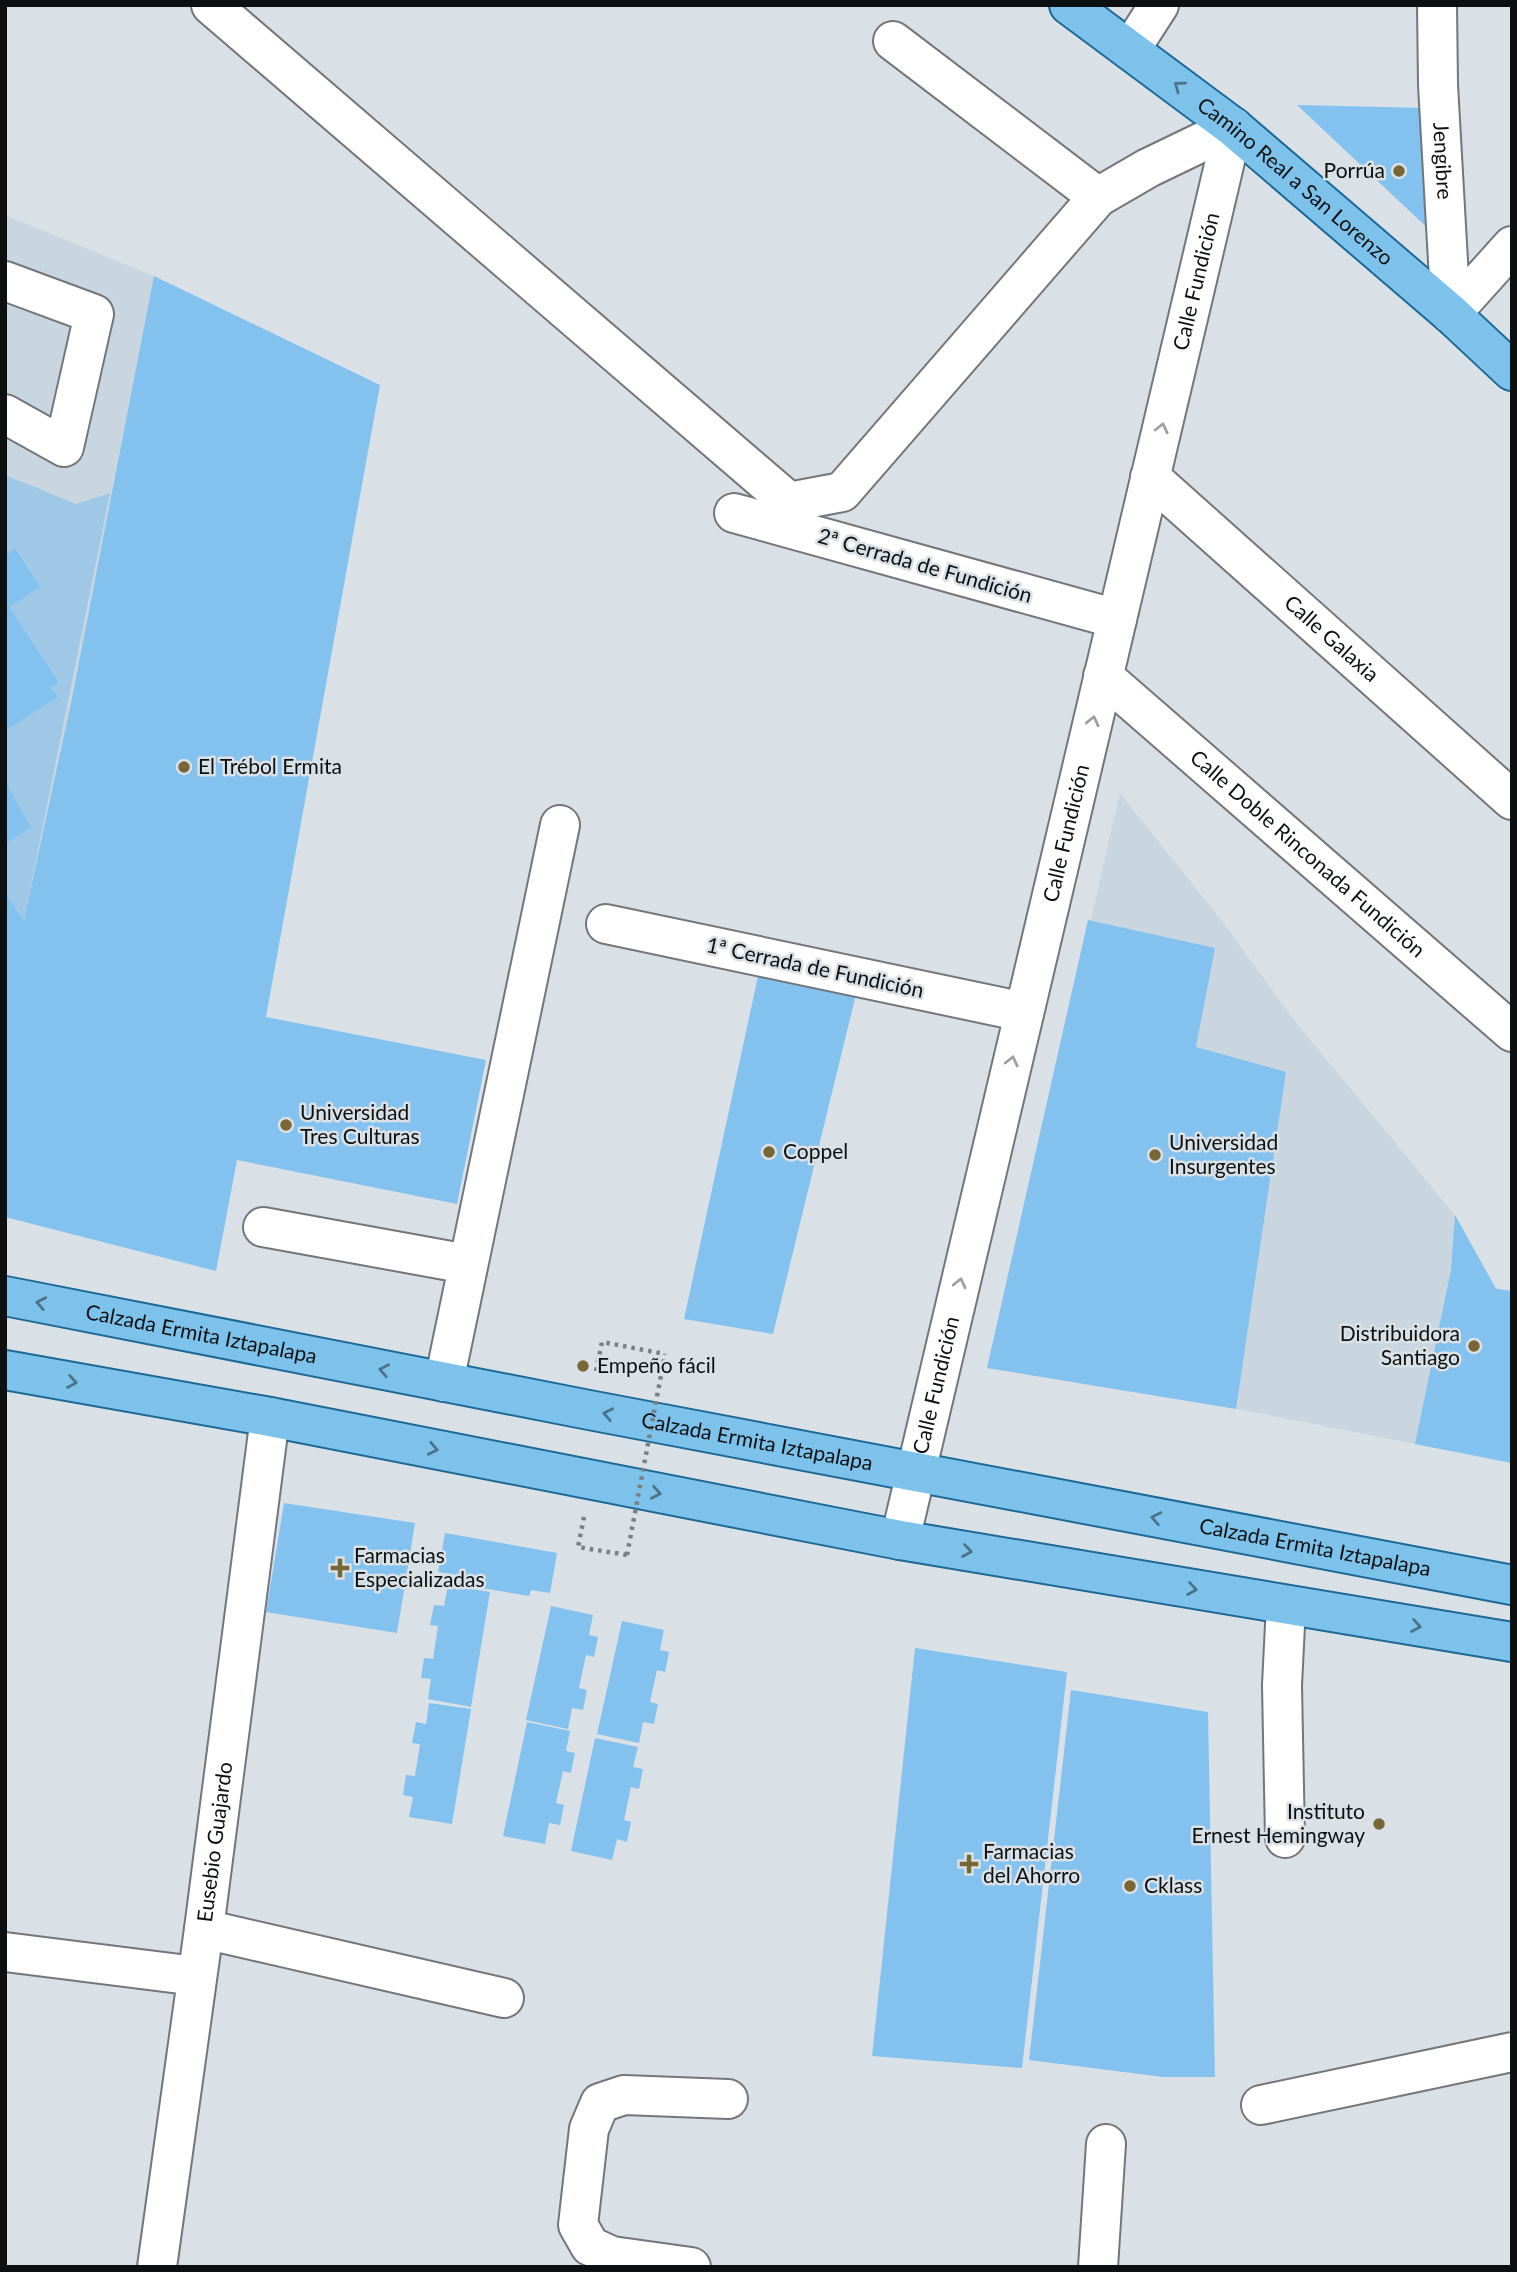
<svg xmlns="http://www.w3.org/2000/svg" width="1517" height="2272" viewBox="0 0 1517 2272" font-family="Lato,sans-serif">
<rect width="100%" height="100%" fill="#dae1e6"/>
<g fill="#c9d6e0">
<path d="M5,215L154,276L72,698L5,1009Z"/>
<path d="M1120,793L1222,921L1294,1020L1455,1215L1496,1288L1512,1291V1463L1237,1409L987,1368Z"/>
</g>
<path fill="#9fc8e7" d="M5,475L76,504L110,493L24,920L5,892V845L31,827L5,781V731L57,697L51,688L59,681L10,607L40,587L17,548L5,555Z"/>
<g fill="#83c1ef">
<path d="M1297,105L1428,108L1434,234Z"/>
<path d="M154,276L380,385L266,1017L486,1060L457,1204L237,1160L216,1271L5,1217V892L24,920L72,698Z"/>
<path d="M16,548L40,587L10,607L59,682L51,688L58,697L5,731V555Z"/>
<path d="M5,781L31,827L5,845Z"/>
<path d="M1088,920L1215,948L1196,1047L1286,1072L1236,1409L987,1368Z"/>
<path d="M760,967L858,986L773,1334L684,1319Z"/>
<path d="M1455,1215L1496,1289L1512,1291V1463L1415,1444L1451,1270Z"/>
<path d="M284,1503L415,1523L397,1633L266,1612Z"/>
<path d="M445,1533L557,1553L550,1593L531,1590L529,1596L482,1588L483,1579L438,1572Z"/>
<path d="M448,1585L490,1592L471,1707L428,1699L431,1679L421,1678L424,1658L433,1659L438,1626L430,1625L434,1605L444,1606Z"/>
<path d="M551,1606L593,1615L589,1635L598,1637L594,1657L586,1655L579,1688L587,1690L583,1710L572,1708L568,1729L526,1720Z"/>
<path d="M622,1621L664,1630L660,1650L669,1652L665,1672L657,1670L650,1702L658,1704L654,1724L643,1722L639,1743L597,1734Z"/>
<path d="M915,1648L1067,1672L1022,2068L872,2056Z"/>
<path d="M1071,1690L1208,1712L1215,2077H1163L1029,2060Z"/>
<path d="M429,1703L471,1709L452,1824L409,1817L413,1797L403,1795L406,1775L415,1776L420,1744L412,1743L416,1722L426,1724Z"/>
<path d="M527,1722L570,1731L566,1751L575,1753L571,1773L563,1771L556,1803L564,1805L560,1825L549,1823L545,1844L503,1836Z"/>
<path d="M595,1738L638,1747L633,1767L643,1769L639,1789L631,1787L624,1820L631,1822L627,1842L617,1839L612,1860L571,1851Z"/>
</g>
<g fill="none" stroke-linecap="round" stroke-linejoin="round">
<defs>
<g id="minor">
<path d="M211,5L789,502L842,492L1098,197L1148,168L1233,127"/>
<path id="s1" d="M1437,5L1438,85L1451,314"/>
<path d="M893,41L1098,197"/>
<path d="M1130,50L1159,5"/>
<path d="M5,281L94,314L64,447L5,414"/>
<path d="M1451,314L1512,246"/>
<path id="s2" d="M1150,477L1512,800"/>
<path d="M734,513L1117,619"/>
<path id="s3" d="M1103,676L1512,1032"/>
<path d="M606,924L1024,1012"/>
<path d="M263,1227L467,1264"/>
<path d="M444,1382L560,825"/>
<path id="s4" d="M900,1540L1233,127"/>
<path d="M1285,1838L1282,1685L1286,1605"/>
<path d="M204,1929L504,1998"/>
<path d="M5,1952L196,1976"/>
<path d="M1261,2105L1512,2052"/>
<path id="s5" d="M157,2267L204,1929L270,1417"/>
<path d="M691,2267L612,2256L590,2246L578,2225L589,2129L600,2103L624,2095L728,2099"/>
<path d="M1098,2267L1106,2144"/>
</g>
<g id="major">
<path id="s6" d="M1069,5L1233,127L1451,314L1512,371"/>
<path id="s7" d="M5,1296L589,1410L1512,1585"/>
<path d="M5,1370L270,1417L900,1540L1512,1642"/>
</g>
</defs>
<use href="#minor" stroke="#71777c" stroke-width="42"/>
<use href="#major" stroke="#1d6996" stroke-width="42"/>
<g stroke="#7a7f82" stroke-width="4.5" stroke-dasharray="3.5 5" stroke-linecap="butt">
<path d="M596,1371L602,1342L665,1354"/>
<path d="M584,1517L578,1547L627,1555"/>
</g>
<use href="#minor" stroke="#fff" stroke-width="38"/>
<use href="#major" stroke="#7dc2eb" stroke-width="38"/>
<path stroke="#7a7f82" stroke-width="4.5" stroke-dasharray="3.5 5" stroke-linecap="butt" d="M627,1555L665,1354"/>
</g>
<defs><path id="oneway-chevron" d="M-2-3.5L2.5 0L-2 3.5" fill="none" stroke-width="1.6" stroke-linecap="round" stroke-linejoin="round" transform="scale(1.75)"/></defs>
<g stroke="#4b7289">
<use href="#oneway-chevron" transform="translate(1179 86) rotate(-143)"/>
<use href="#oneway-chevron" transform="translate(41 1303) rotate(-169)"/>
<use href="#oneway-chevron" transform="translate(384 1370) rotate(-169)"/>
<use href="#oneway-chevron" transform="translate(72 1382) rotate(10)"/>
<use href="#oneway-chevron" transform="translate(608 1414) rotate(-169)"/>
<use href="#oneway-chevron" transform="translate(433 1449) rotate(11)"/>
<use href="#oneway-chevron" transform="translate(656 1493) rotate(11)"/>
<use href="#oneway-chevron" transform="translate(1156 1518) rotate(-169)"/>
<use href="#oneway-chevron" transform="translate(967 1551) rotate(9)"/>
<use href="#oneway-chevron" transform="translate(1192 1589) rotate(9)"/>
<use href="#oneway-chevron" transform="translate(1416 1626) rotate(9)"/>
</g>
<g stroke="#9e9fa0">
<use href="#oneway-chevron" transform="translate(1162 428) rotate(-77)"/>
<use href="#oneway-chevron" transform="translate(1093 721) rotate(-77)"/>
<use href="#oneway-chevron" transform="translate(1012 1061) rotate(-77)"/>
<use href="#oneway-chevron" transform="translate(960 1283) rotate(-77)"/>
</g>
<g fill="#786735" stroke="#dae1e6" stroke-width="2.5">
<circle cx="1399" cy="171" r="7"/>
<circle cx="184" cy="767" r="7"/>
<circle cx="286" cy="1125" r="7"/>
<circle cx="769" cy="1152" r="7"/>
<circle cx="1155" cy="1155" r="7"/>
<circle cx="1474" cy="1346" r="7"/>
<circle cx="583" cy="1366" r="7"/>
<path d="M336.5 1557.5h7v7h7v7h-7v7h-7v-7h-7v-7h7z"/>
<circle cx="1379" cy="1824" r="7"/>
<path d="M965.5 1853.5h7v7h7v7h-7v7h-7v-7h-7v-7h7z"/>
<circle cx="1130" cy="1886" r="7"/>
</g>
<g text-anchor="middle" stroke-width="5" stroke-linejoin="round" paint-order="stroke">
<g font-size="21" fill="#0d1011" stroke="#dae1e6">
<text dy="7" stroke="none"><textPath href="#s1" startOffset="156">Jengibre</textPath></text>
<text dy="7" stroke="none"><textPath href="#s6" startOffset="287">Camino Real a San Lorenzo</textPath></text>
<text dy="7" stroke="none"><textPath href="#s4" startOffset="1293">Calle Fundición</textPath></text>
<text transform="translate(925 566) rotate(16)" y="7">2ª Cerrada de Fundición</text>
<text dy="7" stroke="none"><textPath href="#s2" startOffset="243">Calle Galaxia</textPath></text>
<text dy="7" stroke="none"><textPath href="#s4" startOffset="726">Calle Fundición</textPath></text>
<text dy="7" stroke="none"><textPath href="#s3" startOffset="271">Calle Doble Rinconada Fundición</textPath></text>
<text transform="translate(815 968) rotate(12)" y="7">1ª Cerrada de Fundición</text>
<text dy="7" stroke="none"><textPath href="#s7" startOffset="200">Calzada Ermita Iztapalapa</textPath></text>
<text dy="7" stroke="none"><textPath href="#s4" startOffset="159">Calle Fundición</textPath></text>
<text dy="7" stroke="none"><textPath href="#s7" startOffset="766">Calzada Ermita Iztapalapa</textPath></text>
<text dy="7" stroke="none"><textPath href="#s7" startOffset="1334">Calzada Ermita Iztapalapa</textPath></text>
<text dy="7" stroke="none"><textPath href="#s5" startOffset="429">Eusebio Guajardo</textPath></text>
</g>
<g font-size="21" fill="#0d1011" stroke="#dae1e6" text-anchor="start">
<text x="1385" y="178" text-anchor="end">Porrúa</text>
<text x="198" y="774">El Trébol Ermita</text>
<text x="300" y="1120">Universidad<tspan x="300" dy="24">Tres Culturas</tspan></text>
<text x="1169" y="1150">Universidad<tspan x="1169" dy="24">Insurgentes</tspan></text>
<text x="783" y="1159">Coppel</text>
<text x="1460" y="1341" text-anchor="end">Distribuidora<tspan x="1460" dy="24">Santiago</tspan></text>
<text x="597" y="1373">Empeño fácil</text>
<text x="354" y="1563">Farmacias<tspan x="354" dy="24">Especializadas</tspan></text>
<text x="1365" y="1819" text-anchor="end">Instituto<tspan x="1365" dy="24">Ernest Hemingway</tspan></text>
<text x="983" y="1859">Farmacias<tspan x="983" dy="24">del Ahorro</tspan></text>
<text x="1144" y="1893">Cklass</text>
</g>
</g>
<rect width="1517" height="2272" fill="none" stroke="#0d1011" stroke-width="14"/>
</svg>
